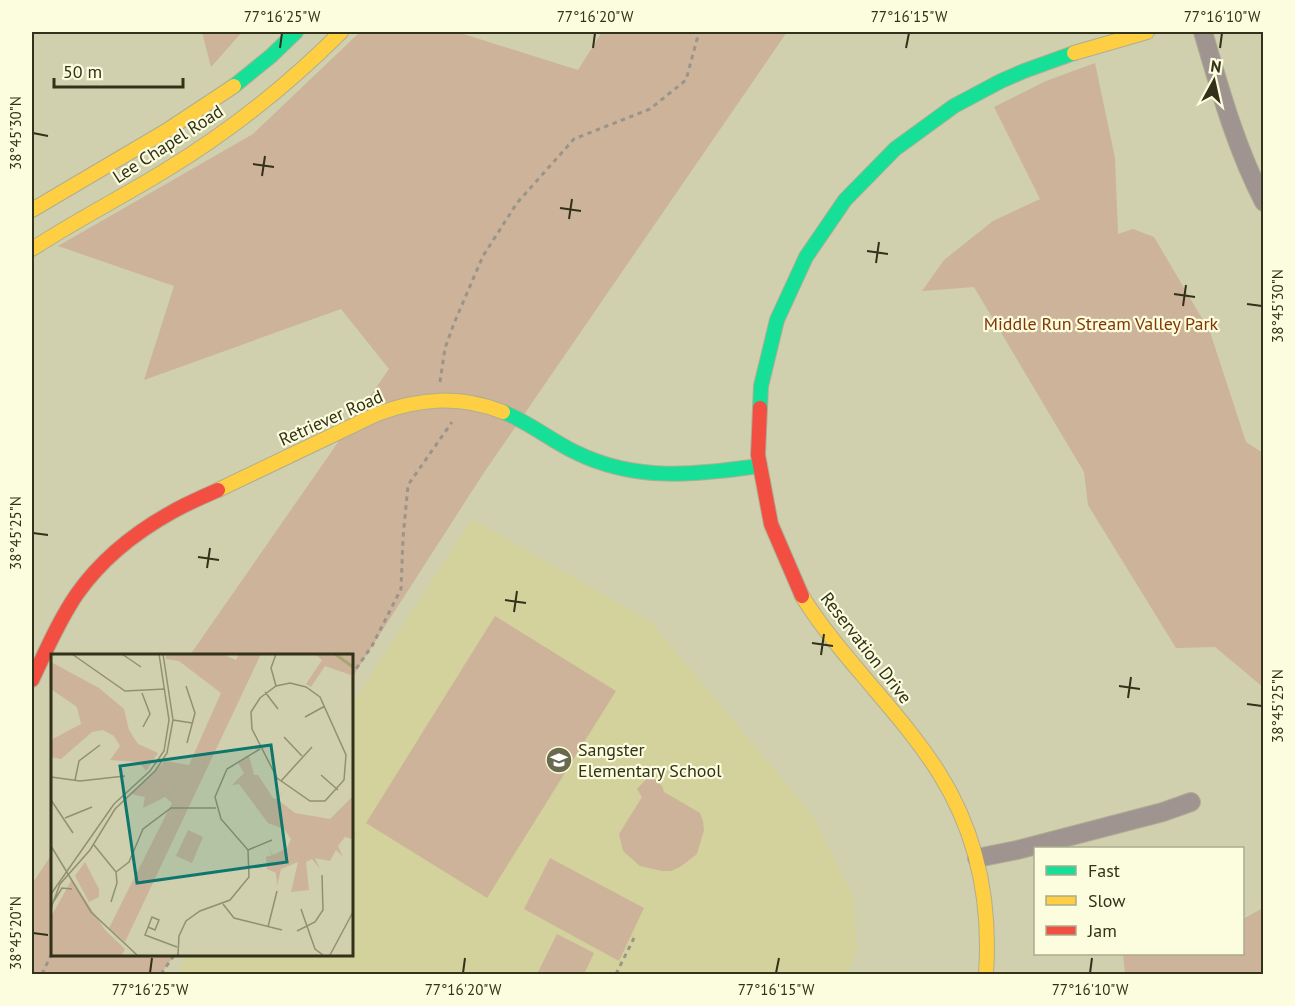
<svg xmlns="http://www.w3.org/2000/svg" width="1295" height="1006" viewBox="0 0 1295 1006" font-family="'PT Sans',sans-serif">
<rect width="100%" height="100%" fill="#d0d0ae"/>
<path fill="#d3d29d" d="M472,519L651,622L812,814L854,898L857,951L848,974H176L189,954H351V705Z"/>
<g fill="#ccb399">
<path d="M202,32H242L211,67Z"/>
<path d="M360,32H457L578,70L602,32H787L483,474L351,679V655H190L389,369L341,309L144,380L174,286L58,246L253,134Z"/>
<path d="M1095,63L1115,158L1118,234L1133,229L1154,237L1210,332L1246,442L1263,453V687L1215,647L1176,648L1088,505L1084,472L974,287L922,291L944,260L993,221L1040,199L994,107L1046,81Z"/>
<path d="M495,616L616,691L487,898L366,823Z"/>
<path d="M650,775L662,786L664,792L700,813L703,821L704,830L697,854L680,867L671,871H662L640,866L623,851L619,834L642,797L637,789Z"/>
<path d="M52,854V954H175L161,974H32V884Z"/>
<path d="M550,858L644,908L619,961L524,909Z"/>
<path d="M1263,908V974H1125L1123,954H1242L1243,919Z"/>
<path d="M557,934L594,953L584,974H537Z"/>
</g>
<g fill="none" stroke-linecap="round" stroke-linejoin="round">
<defs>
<g id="street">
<path d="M1203,32C1220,90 1236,148 1264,202"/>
<path d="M977,858L1017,850L1163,812L1191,802"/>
</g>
<g id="fast">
<path d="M234,86L271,56L296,32"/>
<path d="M760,408L761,386L777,320L806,257L845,200L895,149L954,106L1001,81L1024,71L1074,53"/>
<path d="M503,412C529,422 550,440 575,452C635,482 695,475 759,466"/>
</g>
<g id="slow">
<path d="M1074,53L1147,32"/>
<path d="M32,210L166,131L234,86"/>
<path d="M32,249C75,221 122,197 166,170C230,131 288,85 341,32"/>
<path d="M218,490L377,414C420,398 460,395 503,412"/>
<path d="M802,596C823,630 849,659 875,690C898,717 920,743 939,773C978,835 991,902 986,974"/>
</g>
<g id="jam">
<path d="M760,408L758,455L771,524L802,596"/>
<path d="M32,680C46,651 59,620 77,594C101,560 136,532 172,512C186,504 202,497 218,490"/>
</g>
</defs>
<use href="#street" stroke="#aeae93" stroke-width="20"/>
<use href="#fast" stroke="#aeae93" stroke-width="16"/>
<use href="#slow" stroke="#aeae93" stroke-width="16"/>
<use href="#jam" stroke="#aeae93" stroke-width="16"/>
<g stroke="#9b948a" stroke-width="3" stroke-dasharray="4.5 4.5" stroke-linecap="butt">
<path d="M440,382L445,348L455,321L483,256L517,203L574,139L650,109L686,80L699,32"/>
<path d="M351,676L372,646L401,589L403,538L408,485L452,422"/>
<path d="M351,833L354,835"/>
<path d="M42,974L52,953"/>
<path d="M161,974L175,954"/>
<path d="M616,974L634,938"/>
</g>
<use href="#street" stroke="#a09491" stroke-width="18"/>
<use href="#fast" stroke="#16e098" stroke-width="14"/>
<use href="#slow" stroke="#ffcf43" stroke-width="14"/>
<use href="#jam" stroke="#f24e42" stroke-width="14"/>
</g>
<path fill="none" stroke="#323119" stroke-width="2" d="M280,48L282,33M593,48L595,33M906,48L909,33M1220,48L1222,33M33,133L48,136M253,164L274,167M262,176L265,156M560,208L581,211M569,219L572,199M867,251L888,254M876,263L879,242M1174,294L1195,297M1247,304L1262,306M1183,306L1186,285M33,533L48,535M198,557L219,560M207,568L210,548M505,600L526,603M514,612L517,591M812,643L833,646M821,655L824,634M1119,686L1140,689M1128,698L1131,677M1247,704L1262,706M33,933L48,935M150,973L152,958M463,973L465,958M776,973L779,958M1090,973L1092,958"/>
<defs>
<symbol id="school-disc" viewBox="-11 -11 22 22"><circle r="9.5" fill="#69694d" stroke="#fcfcde"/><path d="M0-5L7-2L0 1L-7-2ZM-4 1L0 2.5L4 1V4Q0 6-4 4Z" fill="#fff"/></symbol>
</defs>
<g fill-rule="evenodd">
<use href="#school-disc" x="544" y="745" width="30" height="30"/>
</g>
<g text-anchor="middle" stroke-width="4.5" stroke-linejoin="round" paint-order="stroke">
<g font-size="18" fill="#323119" stroke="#fcfcde">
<text transform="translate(168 144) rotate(-33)" y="6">Lee Chapel Road</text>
<text transform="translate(331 418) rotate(-24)" y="6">Retriever Road</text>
<text transform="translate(866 648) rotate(52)" y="6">Reservation Drive</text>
</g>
<g font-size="18" fill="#813604" stroke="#fcfcde">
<text x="1101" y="330">Middle Run Stream Valley Park</text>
</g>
<g font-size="18" fill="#323119" stroke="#fcfcde" text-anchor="start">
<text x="578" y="756">Sangster<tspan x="578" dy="21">Elementary School</tspan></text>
</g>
</g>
<g transform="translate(51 654)">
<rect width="302" height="302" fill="#d0d0ae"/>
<path d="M115,0H171L185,6L188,0H210L74,288L58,274L121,149L114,143L92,154L94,143L80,140L114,107L138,111L170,39L128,7L115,5ZM264,0H301V77L300,21L274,12L260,33L255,30L271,6ZM0,8L48,34L73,55L78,76L87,90L107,99L95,117L88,108L59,106L69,92L63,82L52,76L41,78L10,105L0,103V86L30,70L26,53L0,35ZM198,102L203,121H207L222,144L225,145L235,134L226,145L244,159L279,165L301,143V185L294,183L287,192L292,203L285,196L279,207L264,204L269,215L261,205L255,208L258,236L240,238L247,208L230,215L226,232L225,219L216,215L215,203L221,201L216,190L222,201L236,194L240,185L233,175L217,169L188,130L181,131L193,119L187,109ZM137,176L152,183L141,209L125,202ZM34,208L48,235V243L38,248L24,222ZM21,225L54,276L74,295L71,301H0V263Z" fill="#ccb399"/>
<path fill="none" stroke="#a9a76f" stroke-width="3" d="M284,0L302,13"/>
<path fill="none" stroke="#919072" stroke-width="1.5" d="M21,0L74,37L114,35M71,0L90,13M239,29L255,33L269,43L295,101L293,126L274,147H259L226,124L201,75L200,58L209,44L225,32ZM135,32L144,59L136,89M225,32L220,14L225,0M214,38L227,55M91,39L99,60L92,73M254,63L274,52M122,66L141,69M233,83L251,102M270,121L287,136M0,123L29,127L74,122M24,126L28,107L49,91M230,127L261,93M0,146L22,179M14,164L41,153M43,191L65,218L66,229L60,248M0,192L40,258L86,301M197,196L221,186M65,218L78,208L92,175L120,154H165M0,240L63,150L99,117L113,97L118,66L108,0M1,250L11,234L21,235M172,250L183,264L231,276M0,254L9,230L39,196L64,155L104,117L116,99L122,66L112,0M250,255L264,295L272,301M97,273L104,276L108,266L101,263L94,281L126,293M217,273L226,237M246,277L264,268L272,256L271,221M127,301L128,282L135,267L149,257L179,246L198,223L197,196L170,165L164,143L176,115L209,95M279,301L302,258"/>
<path fill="#0f766e" fill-opacity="0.15" stroke="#0f766e" stroke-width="3" d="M220,91L236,208L86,229L69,112Z"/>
<rect width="302" height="302" fill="none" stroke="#323119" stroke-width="3"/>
</g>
<rect width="1295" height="1006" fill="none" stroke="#fcfcde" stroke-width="66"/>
<rect x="1034" y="847" width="210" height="108" fill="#fcfcde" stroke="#abab8f" stroke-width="1.5"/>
<rect x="1046" y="866" width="30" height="9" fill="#16e098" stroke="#abab8f" stroke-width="1.5"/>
<text x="1088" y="877" font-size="18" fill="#323119">Fast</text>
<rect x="1046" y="896" width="30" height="9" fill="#ffcf43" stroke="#abab8f" stroke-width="1.5"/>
<text x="1088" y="907" font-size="18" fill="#323119">Slow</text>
<rect x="1046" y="926" width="30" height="9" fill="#f24e42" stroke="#abab8f" stroke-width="1.5"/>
<text x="1088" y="937" font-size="18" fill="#323119">Jam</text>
<g transform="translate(1214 81) rotate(8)" stroke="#fcfcde" stroke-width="4.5" paint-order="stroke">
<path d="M0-4.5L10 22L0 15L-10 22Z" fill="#323119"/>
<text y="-9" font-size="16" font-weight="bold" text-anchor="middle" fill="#323119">N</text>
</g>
<path d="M54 78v9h129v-9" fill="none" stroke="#323119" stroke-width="3"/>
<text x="63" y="78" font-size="18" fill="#323119" stroke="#fcfcde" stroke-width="4.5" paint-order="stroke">50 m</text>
<rect x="33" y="33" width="1229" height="940" fill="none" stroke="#323119" stroke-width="2"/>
<g font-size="15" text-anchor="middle" fill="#323119">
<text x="282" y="22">77°16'25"W</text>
<text x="595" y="22">77°16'20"W</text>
<text x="909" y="22">77°16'15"W</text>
<text x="1222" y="22">77°16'10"W</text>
<text transform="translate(16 133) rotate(-90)" y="5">38°45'30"N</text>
<text transform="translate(1278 306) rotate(-90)" y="5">38°45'30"N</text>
<text transform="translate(16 533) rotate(-90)" y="5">38°45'25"N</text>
<text transform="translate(1278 706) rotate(-90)" y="5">38°45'25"N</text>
<text transform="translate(16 933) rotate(-90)" y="5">38°45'20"N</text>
<text x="150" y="995">77°16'25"W</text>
<text x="463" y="995">77°16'20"W</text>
<text x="776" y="995">77°16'15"W</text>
<text x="1090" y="995">77°16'10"W</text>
</g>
</svg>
